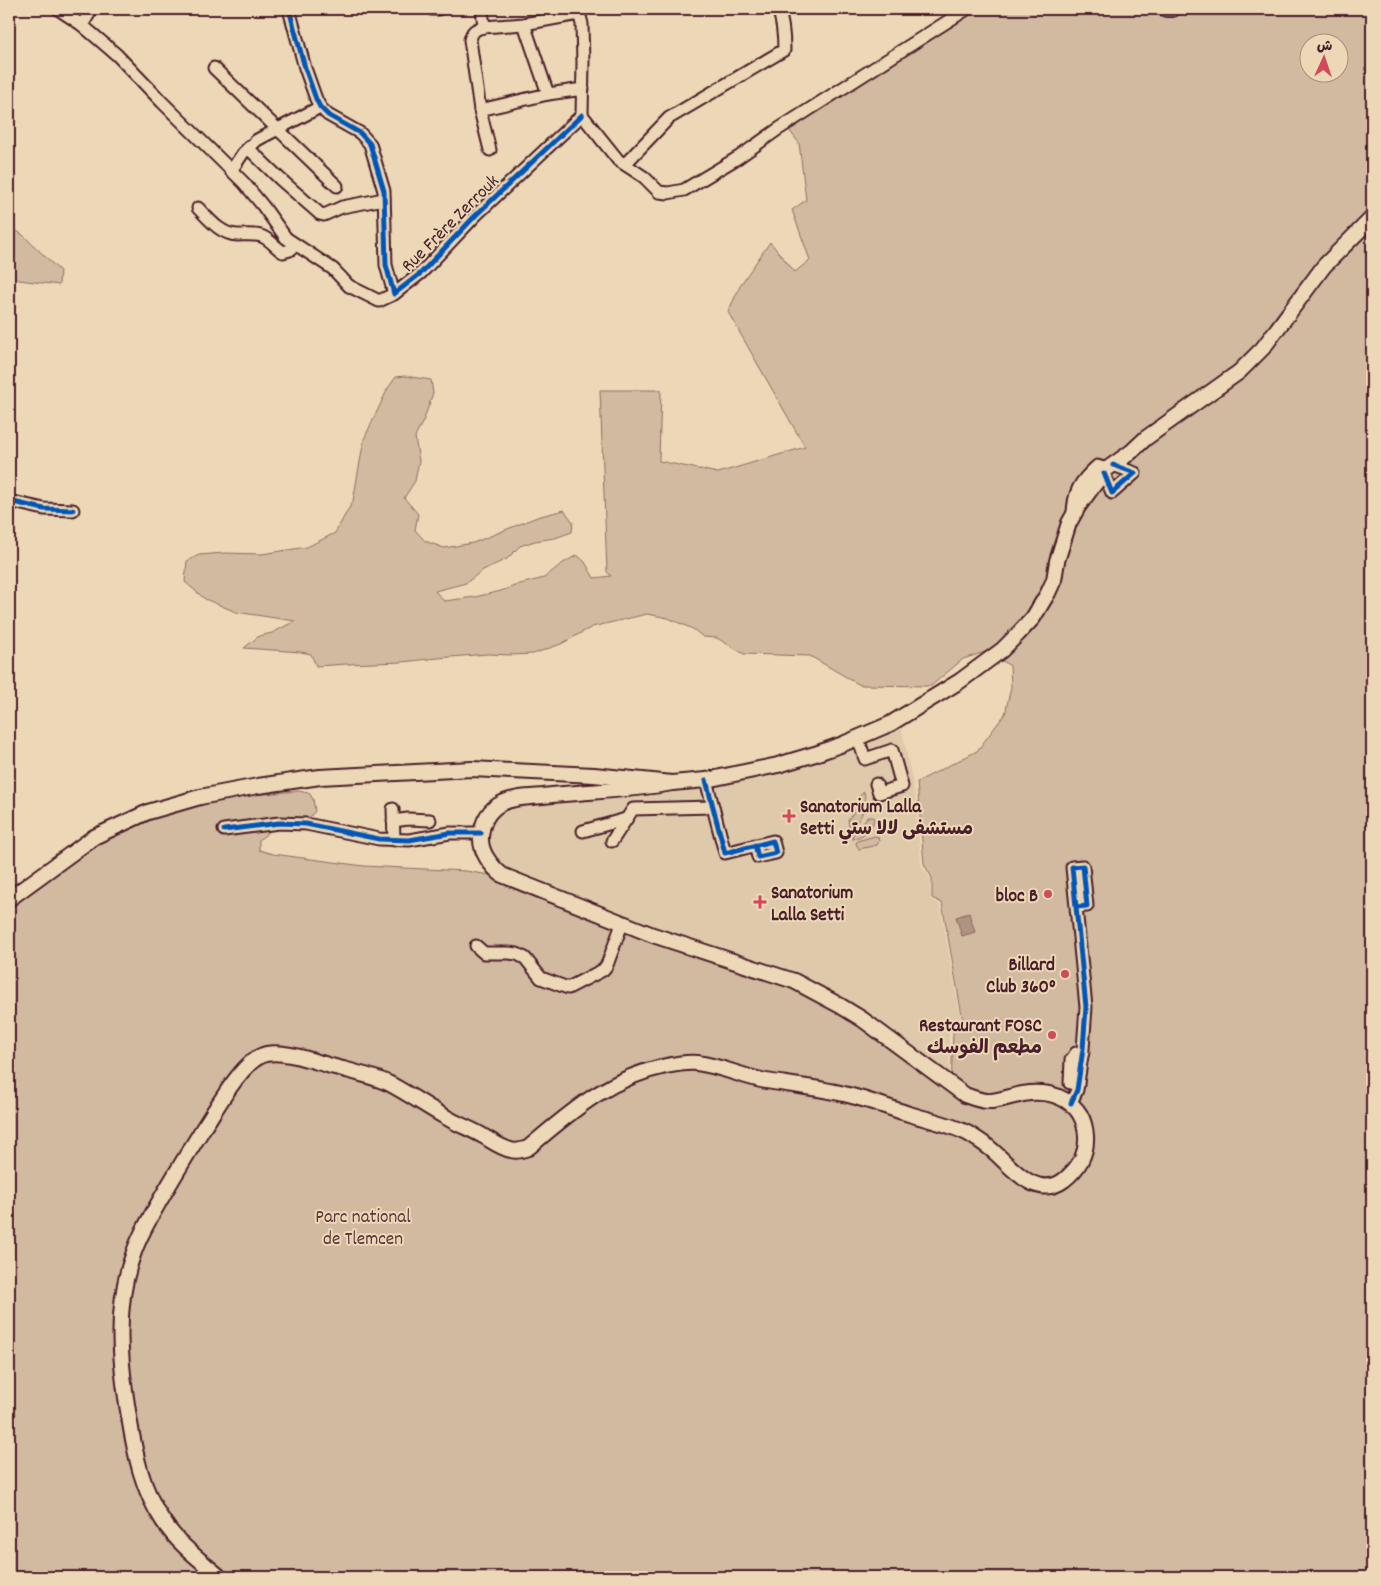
<svg xmlns="http://www.w3.org/2000/svg" width="1381" height="1586" viewBox="0 0 1381 1586" font-family="Dekko,'Playpen Sans Arabic',sans-serif">
<rect width="100%" height="100%" fill="#ecd8b6"/>
<filter id="ink" filterUnits="userSpaceOnUse"><feTurbulence type="fractalNoise" baseFrequency=".02" numOctaves="2"/><feDisplacementMap in="SourceGraphic" scale="10" xChannelSelector="R" yChannelSelector="G"/><feConvolveMatrix kernelMatrix="1 2 1 2 8 2 1 2 1" color-interpolation-filters="sRGB"/></filter>
<g filter="url(#ink)">
<path fill="#dfc9ab" d="M901,725L916,799L921,865L930,878L931,899L940,905L961,1019L949,1032L950,1077L739,957L699,942L624,919L503,869L491,853L488,843L489,829L493,818L500,811L510,805L594,796L855,744Z"/>
<g fill="#d1baa0" stroke="#8e6c66" fill-rule="evenodd">
<path d="M977,9H1372V1577H9V903L100,839L112,834L178,810L229,797L298,791L309,793L313,799L315,811L309,818H286L259,840V850L273,854L364,866L466,871L489,875L508,882L522,892L680,952L725,963L794,989L853,1019L951,1089L953,1032L963,1021L942,903L932,898V878L924,864L917,782L977,751L1005,714L1011,687L1010,666L988,651L963,659L931,686L860,685L810,656L744,654L717,638L703,637L693,629L668,618L647,614L592,627L561,644L533,654L510,655L488,654L438,658L402,662L347,664L316,666L311,654L301,652L244,648L259,636L272,633L295,621L236,612L205,599L185,582L187,561L199,555L224,553L262,554L307,547L335,533L353,501L364,439L388,388L396,377L405,376L431,380L433,393L424,419L415,437L419,461L415,481L404,498L418,514L415,530L425,541L444,548L473,543L537,517L564,510L573,522L572,532L555,538L535,541L520,546L507,559L483,570L466,583L435,591L444,601L475,597L501,591L520,584L544,578L560,565L577,555L585,562L594,578L611,576L607,572L600,390H661L659,461L718,473L805,447L728,312L741,284L770,242L795,272L810,260L792,210L806,200L799,143L789,130L804,117ZM1308,42H1338V72H1308Z"/>
<path d="M9,226L23,235L60,271L59,285L19,280L9,273Z"/>
<path d="M864,792C867,804 863,818 852,826H849L848,820C850,816 854,813 856,809C859,802 857,796 864,792Z"/>
<path d="M867,817H873L874,819C872,830 862,837 852,839V836L858,830Z"/>
<path d="M875,836L878,837L879,841L877,845L859,849L856,844L857,841Z"/>
</g>
<path fill="#b09482" stroke="#87655f" d="M969,913L975,932L962,936L956,917Z"/>
<g fill="none" stroke-linecap="round" stroke-linejoin="round">
<defs>
<g id="minor">
<path d="M58,9L82,25L117,55L162,102L244,183L263,206L286,238L333,269L349,286L379,301L394,294"/>
<path d="M289,9L305,68L316,99L320,107L328,115L360,133L370,144L384,191L386,265L394,294L421,273L476,215L582,115"/>
<path d="M432,9H438"/>
<path d="M482,9L484,27L524,24L579,14"/>
<path d="M578,9L582,24L583,63L582,115L618,160L644,177L659,192L668,193L684,190L739,157L777,130L967,9"/>
<path d="M524,24L548,94L583,89"/>
<path d="M82,25L92,9"/>
<path d="M214,68L337,186"/>
<path d="M480,110L470,40C472,31 475,29 484,27"/>
<path d="M248,148L280,179L320,214L324,215L342,207L384,199"/>
<path d="M490,150L480,110L548,94"/>
<path d="M625,164L669,118L784,50C784,36 783,22 778,9"/>
<path d="M231,171L243,153L257,140L320,107"/>
<path d="M198,208C209,219 220,234 237,235C245,235 253,234 261,236C270,239 275,247 283,252L290,250L296,245"/>
<path d="M1104,473L1112,493L1135,473L1113,465"/>
<path d="M9,501L44,509L73,510"/>
<path d="M1073,516C1073,492 1080,481 1097,466L1107,469"/>
<path d="M858,738L865,759L892,750L902,786L879,793L876,784"/>
<path d="M706,780L725,853L773,841L776,853L758,857L755,845"/>
<path d="M393,809L394,840"/>
<path d="M393,821L408,819L430,820"/>
<path d="M224,830L279,823L306,824L379,839L409,840L450,833H481"/>
<path d="M583,831L626,819"/>
<path d="M612,841L633,809L713,807"/>
<path d="M476,946L484,953H509L517,954L525,958L541,978L568,988L603,970L607,965L622,924"/>
<path d="M1078,1085L1070,1083L1071,1060L1076,1053H1083"/>
<path d="M1071,1103L1077,1090L1083,1049L1086,1007L1072,867L1083,866L1087,906L1076,907"/>
</g>
<g id="major">
<path d="M1166,9H1173"/>
<path d="M9,899L94,837L148,812L200,797L258,786L320,777L472,769L594,775L672,783L706,780L778,765L815,754L843,744L890,724L960,681L1002,650L1018,634L1033,618L1048,593L1054,580L1057,561L1069,523L1078,507L1094,485L1107,469L1131,452L1146,438L1239,372L1263,348L1324,266L1372,218"/>
<path d="M220,1577C200,1560 178,1544 163,1521C142,1490 135,1454 129,1417C120,1363 114,1308 133,1255C138,1239 146,1225 154,1211C170,1182 187,1155 204,1127C217,1108 243,1059 266,1054C286,1050 315,1062 335,1067C354,1072 373,1076 390,1084C411,1095 430,1109 451,1120C462,1126 473,1130 483,1136C492,1141 501,1148 511,1150C516,1152 522,1150 528,1148C571,1112 608,1078 666,1066C676,1064 687,1062 697,1063C721,1066 743,1077 766,1081C792,1085 819,1088 844,1094C866,1099 887,1107 909,1114C929,1120 950,1124 969,1134C977,1139 985,1144 992,1150C1011,1166 1036,1201 1064,1180C1078,1169 1087,1154 1086,1136C1084,1101 1053,1089 1023,1094C1012,1096 1002,1100 992,1101C983,1102 973,1098 965,1095L862,1019L839,1005L794,981L653,935L502,875C491,866 480,852 481,837C482,822 488,810 502,803C514,797 530,797 543,796C586,791 629,791 672,783"/>
</g>
</defs>
<use href="#minor" stroke="#4a1f2b" stroke-width="15"/>
<use href="#major" stroke="#4a1f2b" stroke-width="18"/>
<use href="#minor" stroke="#ecd8b6" stroke-width="11"/>
<use href="#major" stroke="#ecd8b6" stroke-width="14"/>
<defs>
<g id="cycleway">
<path d="M289,9L305,68L316,99L320,107L328,115L360,133L370,144L384,191L386,265L394,294L421,273L476,215L582,115"/>
<path d="M1104,473L1112,493L1135,473L1113,465"/>
<path d="M9,501L44,509L73,510"/>
<path d="M706,780L725,853L773,841L776,853L758,857L755,845"/>
<path d="M224,830L279,823L306,824L379,839L409,840L450,833H481"/>
<path d="M1071,1103L1077,1090L1083,1049L1086,1007L1072,867L1083,866L1087,906L1076,907"/>
</g>
</defs>
<use href="#cycleway" stroke="#ecd8b6" stroke-width="8"/>
<use href="#cycleway" stroke="#0057b8" stroke-width="5"/>
</g>
</g>
<g fill="#d1495b" stroke="#ecd8b6" stroke-width="2">
<path d="M786.5 808.5h5v5h5v5h-5v5h-5v-5h-5v-5h5z"/>
<circle cx="1048" cy="894" r="5"/>
<path d="M757.5 894.5h5v5h5v5h-5v5h-5v-5h-5v-5h5z"/>
<circle cx="1065" cy="974" r="5"/>
<circle cx="1052" cy="1035" r="5"/>
</g>
<g text-anchor="middle" stroke-width="4" stroke-linejoin="round" paint-order="stroke">
<g font-size="19" fill="#4a1f2b" stroke="#ecd8b6">
<text transform="translate(449 222) rotate(-45)" y="7">Rue Frère Zerrouk</text>
</g>
<g font-size="19" font-weight="bold" fill="#4a1f2b" stroke="#ecd8b6" text-anchor="end">
<text x="800" y="812" text-anchor="start">Sanatorium Lalla<tspan x="800" dy="22">Setti مستشفى لالا ستي</tspan></text>
<text x="771" y="898" text-anchor="start">Sanatorium<tspan x="771" dy="22">Lalla Setti</tspan></text>
<text x="1038" y="901">bloc B</text>
<text x="1055" y="970">Billard<tspan x="1055" dy="22">Club 360°</tspan></text>
<text x="1042" y="1031">Restaurant FOSC<tspan x="1042" dy="22">مطعم الفوسك</tspan></text>
</g>
<g font-size="19" fill="#5e363d" stroke="#ecd8b6">
<text x="363" y="1222">Parc national<tspan x="363" dy="22">de Tlemcen</tspan></text>
</g>
</g>
<rect width="1381" height="1586" fill="none" stroke="#ecd8b6" stroke-width="30"/>
<rect x="15" y="15" width="1351" height="1556" fill="none" stroke="#4a1f2b" stroke-width="2" filter="url(#ink)"/>
<g transform="translate(1324 58) rotate(3)"><circle r="24" fill="#ecd8b6" stroke="#ab8e7e"/>
<path d="M0-4L9 19L0 12L-9 19Z" fill="#d1495b"/>
<text y="-8" font-size="14" font-weight="bold" text-anchor="middle" fill="#4a1f2b">ش</text>
</g>
</svg>
